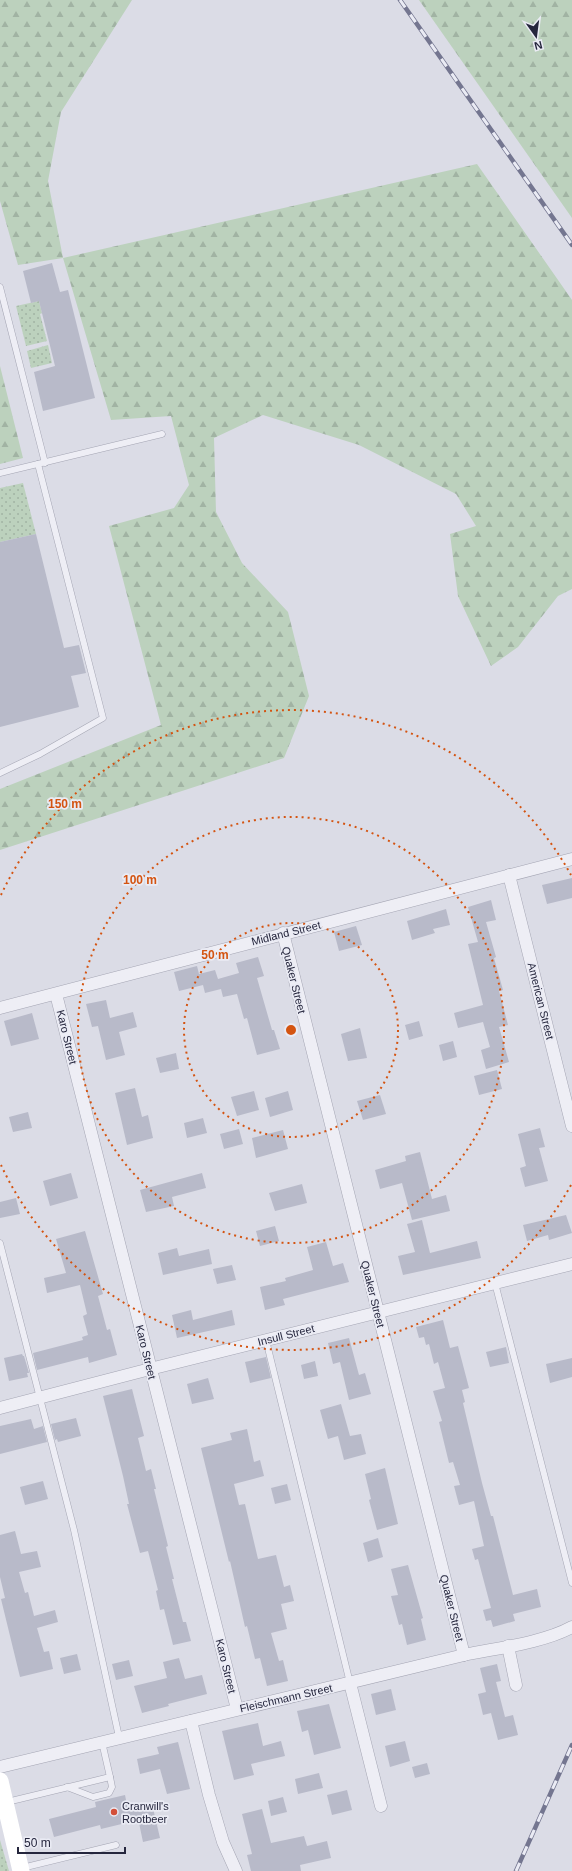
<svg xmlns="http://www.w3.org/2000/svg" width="572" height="1871" viewBox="0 0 572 1871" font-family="Arial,sans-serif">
<defs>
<pattern id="grass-dots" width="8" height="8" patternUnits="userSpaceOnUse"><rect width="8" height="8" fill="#bcd1bd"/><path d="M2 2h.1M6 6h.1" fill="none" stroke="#a1b3a3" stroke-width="1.8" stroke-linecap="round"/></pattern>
<pattern id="forest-firs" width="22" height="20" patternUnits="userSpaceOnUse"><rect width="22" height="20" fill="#bcd1bd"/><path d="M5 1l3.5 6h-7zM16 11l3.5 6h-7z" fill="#a1b3a3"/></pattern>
</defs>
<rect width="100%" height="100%" fill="#dbdce6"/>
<g fill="url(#grass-dots)">
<path d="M39,301L42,313L40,314L47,341L26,346L16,306Z"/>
<path d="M48,345L52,363L31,368L27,351Z"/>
<path d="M23,483L36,534L0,542V488Z"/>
<path d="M0,1840L9,1871H0Z"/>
</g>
<g fill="url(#forest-firs)">
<path d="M0,0H132L61,112L48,181L63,258L477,164L572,300V589L558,596L518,647L491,666L458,596L450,534L476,526L456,494L359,445L263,415L214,438L216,512L242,563L288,612L309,696L284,758L0,850V789L161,725L109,526L174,508L189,485L171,416L111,420L63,258L18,265L0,201Z"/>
<path d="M419,0H572V218Z"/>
<path d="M0,366L23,458L0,464Z"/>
</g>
<g fill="#b8bac9">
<path d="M52,263L60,292L68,290L95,398L43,411L34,372L55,366L39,301L31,303L23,271Z"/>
<path d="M36,534L64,648L79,645L86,673L71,676L79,707L0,727V542Z"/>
<path d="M572,878V898L547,904L542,885Z"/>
<path d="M491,900L496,920L486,922L496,957L494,958L503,990L499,991L508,1025L499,1027L509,1062L486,1069L481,1050L490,1047L483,1022L458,1028L454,1013L483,1005L468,944L478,942L468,907Z"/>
<path d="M446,909L450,925L433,929L435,933L412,940L407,921Z"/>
<path d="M356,926L362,945L339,951L334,932Z"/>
<path d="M258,957L264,976L257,978L272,1030H274L280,1049L257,1055L247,1018L244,1019L237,994L223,997L221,989L205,993L203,985L179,991L174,972L197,966L199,974L215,970L218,979L239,973L236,963Z"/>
<path d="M106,1000L110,1018L133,1012L137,1027L119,1032L125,1055L106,1060L98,1026L92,1027L86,1004Z"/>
<path d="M32,1013L39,1039L11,1046L4,1021Z"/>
<path d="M419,1021L423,1036L409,1040L405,1025Z"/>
<path d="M360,1028L367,1058L348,1061L341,1034Z"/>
<path d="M453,1041L457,1057L443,1061L439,1045Z"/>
<path d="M176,1053L179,1069L160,1073L156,1058Z"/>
<path d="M497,1070L502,1089L479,1095L474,1076Z"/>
<path d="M135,1088L142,1117L148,1115L153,1138L127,1145L115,1093Z"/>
<path d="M254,1091L259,1110L237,1116L231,1097Z"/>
<path d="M288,1091L293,1110L270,1117L265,1098Z"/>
<path d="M380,1095L386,1114L363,1120L357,1101Z"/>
<path d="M28,1112L32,1128L13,1132L9,1117Z"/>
<path d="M203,1118L207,1133L187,1138L184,1123Z"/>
<path d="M540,1128L545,1147L539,1148L548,1181L525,1187L520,1168L526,1166L518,1134Z"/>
<path d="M239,1129L243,1144L224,1149L220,1134Z"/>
<path d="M283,1130L288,1149L256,1158L252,1138Z"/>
<path d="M420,1152L432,1199L446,1195L450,1211L412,1220L402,1183L380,1189L375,1170L406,1161L405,1156Z"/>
<path d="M71,1173L78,1198L50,1206L43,1181Z"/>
<path d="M202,1173L206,1188L172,1197L174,1206L146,1212L140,1190Z"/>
<path d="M302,1184L307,1203L275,1211L269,1193Z"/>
<path d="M16,1198L20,1214L0,1218V1202Z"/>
<path d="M566,1215L572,1233L549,1240L548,1235L527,1241L523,1225Z"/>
<path d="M422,1220L430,1253L477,1241L481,1258L403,1275L398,1256L415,1252L407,1224Z"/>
<path d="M275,1226L279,1241L260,1246L256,1231Z"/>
<path d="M85,1231L103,1294L98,1296L107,1330L110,1329L117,1355L89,1363L88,1357L37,1370L33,1353L83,1340L82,1337L88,1335L83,1316L87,1314L80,1285L47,1293L44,1278L66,1273L56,1239Z"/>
<path d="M326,1242L333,1266L343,1263L349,1282L283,1299L285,1305L265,1310L260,1287L286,1281L285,1278L313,1270L307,1247Z"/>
<path d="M177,1248L179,1256L209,1249L212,1264L163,1275L158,1253Z"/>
<path d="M232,1265L236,1280L217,1284L213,1269Z"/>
<path d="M191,1310L193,1320L232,1310L235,1325L177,1338L172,1315Z"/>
<path d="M443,1320L450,1348L458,1346L469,1388L462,1390L465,1402L463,1403L482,1483L491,1516H493L513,1595L537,1589L541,1607L513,1614L515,1621L493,1627L491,1620L486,1621L483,1610L491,1608L478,1559L475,1560L472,1549L484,1546L474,1501L459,1505L454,1486L460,1485L453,1462L449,1463L439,1422L442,1421L433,1391L445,1388L438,1362L434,1364L429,1344L426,1345L424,1337L419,1338L416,1327Z"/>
<path d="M349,1338L359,1375L365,1373L371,1394L349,1400L340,1362L333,1364L328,1343Z"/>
<path d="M506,1347L509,1363L490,1367L486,1352Z"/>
<path d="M22,1354L23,1356H24L29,1373H27L28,1377L9,1381L4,1358Z"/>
<path d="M266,1357L271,1378L250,1383L245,1362Z"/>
<path d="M572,1358V1377L550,1383L546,1364Z"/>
<path d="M315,1361L318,1376L304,1379L301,1365Z"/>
<path d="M208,1378L214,1399L192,1404L187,1384Z"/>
<path d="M132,1389L144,1436L138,1438L146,1471L151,1469L156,1489H154L168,1546L166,1547L174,1579H172L183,1622H186L191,1641L173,1645L164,1609L160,1610L156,1591L158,1590L148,1551L140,1553L127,1504H129L123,1476L103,1396Z"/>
<path d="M341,1404L350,1436L361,1434L366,1454L344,1460L338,1436L328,1439L320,1410Z"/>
<path d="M76,1418L81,1436L58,1442L57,1439L55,1440L51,1424Z"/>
<path d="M31,1419L34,1429L43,1426L47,1442L0,1454V1426Z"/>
<path d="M247,1429L254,1462L260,1460L264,1476L234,1484L239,1505L245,1504L258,1559L276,1555L284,1587L290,1585L294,1601L281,1604L287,1629L271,1633L279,1661L283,1660L288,1681L267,1686L260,1658L255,1659L247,1626L245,1627L230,1561L229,1562L201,1448L232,1440L230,1433Z"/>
<path d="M385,1468L398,1524L377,1530L369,1500L371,1499L365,1474Z"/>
<path d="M43,1481L48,1499L25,1505L20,1487Z"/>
<path d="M287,1484L291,1500L275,1504L271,1488Z"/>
<path d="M15,1531L21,1554L37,1551L41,1567L19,1572L25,1593L28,1592L34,1616L55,1610L58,1622L37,1628L44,1652L49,1651L53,1669L20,1677L1,1599L5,1598L0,1577V1535Z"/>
<path d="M378,1538L383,1557L368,1562L363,1543Z"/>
<path d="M408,1565L423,1618L421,1619L426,1640L407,1645L402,1624L399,1625L391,1596L398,1595L391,1569Z"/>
<path d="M77,1654L81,1670L64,1674L60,1658Z"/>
<path d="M179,1658L185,1679L202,1675L207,1694L168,1704L169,1706L142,1713L134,1686L167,1678L163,1662Z"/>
<path d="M129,1660L133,1676L116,1680L112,1664Z"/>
<path d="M497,1664L501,1681L496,1682L505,1717L513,1715L518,1735L498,1740L491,1713L483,1715L478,1694L486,1692L480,1668Z"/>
<path d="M391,1689L396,1710L376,1715L371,1694Z"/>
<path d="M329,1704L341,1748L314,1755L308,1730L302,1732L297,1711Z"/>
<path d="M258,1723L263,1746L281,1741L285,1756L251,1764L254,1775L234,1780L222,1731Z"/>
<path d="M405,1741L410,1761L390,1767L385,1746Z"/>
<path d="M178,1742L190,1789L167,1794L160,1769L140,1774L137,1759L159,1754L157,1747Z"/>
<path d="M427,1763L430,1774L415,1778L412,1767Z"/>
<path d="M319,1773L323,1788L298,1794L295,1779Z"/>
<path d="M347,1790L352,1810L332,1815L327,1795Z"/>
<path d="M125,1795L128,1810L152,1804L160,1838L143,1842L139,1823L135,1824L134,1821L101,1829L100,1825L54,1837L49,1819L96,1807L95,1802Z"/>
<path d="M283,1797L287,1812L271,1816L268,1801Z"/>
<path d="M262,1809L271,1843L304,1836L307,1846L327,1841L331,1858L300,1865L301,1871H251L247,1855L252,1854L242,1814Z"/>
</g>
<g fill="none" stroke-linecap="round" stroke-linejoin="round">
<defs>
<g id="service">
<path d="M0,287L45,463"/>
<path d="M0,473L162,434"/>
<path d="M0,773L40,754L103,718L38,464"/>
<path d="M0,1243L74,1530L119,1737"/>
<path d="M495,1283L572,1583"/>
<path d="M266,1340L350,1683"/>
<path d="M67,1787L93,1797L109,1793L112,1787L110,1777"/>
<path d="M7,1802L110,1777L102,1742"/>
<path d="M22,1868L116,1845"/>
</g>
<g id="minor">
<path d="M509,875L572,1126"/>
<path d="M283,933L464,1655"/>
<path d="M56,994L237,1709"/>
<path d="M0,1008L572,859"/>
<path d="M0,1408L150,1369L572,1264"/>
<path d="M508,1646L516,1685"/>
<path d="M350,1683L381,1806"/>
<path d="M191,1721L209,1795L223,1842L236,1871"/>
<path d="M0,1767L464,1655C497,1648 543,1643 572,1627"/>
</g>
</defs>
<use href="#service" stroke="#a4a5b3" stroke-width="7"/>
<use href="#minor" stroke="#a4a5b3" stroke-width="13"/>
<use href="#service" stroke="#eeeef5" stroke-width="6"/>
<use href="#minor" stroke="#eeeef5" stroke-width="12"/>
<path stroke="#fff" stroke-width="17" d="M0,1781L21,1871"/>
<defs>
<g id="rail">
<path d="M400,0L572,245"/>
<path d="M516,1871L572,1745"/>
</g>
</defs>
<use href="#rail" stroke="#747690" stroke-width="4.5"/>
<use href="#rail" stroke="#eaebf4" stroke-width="3" stroke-dasharray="9" stroke-linecap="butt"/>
</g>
<g fill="none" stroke="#d45411" stroke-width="2" stroke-dasharray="2 4">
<circle cx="291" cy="1030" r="107"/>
<circle cx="291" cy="1030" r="213"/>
<path d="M571 1185A320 320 0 0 1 1 1165M1 895A320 320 0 0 1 571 875"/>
</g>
<circle fill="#d34f39" stroke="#eaebf4" stroke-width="1.5" cx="114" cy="1812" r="4"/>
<g text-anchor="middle" stroke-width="3.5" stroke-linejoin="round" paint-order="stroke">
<g font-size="11" fill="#25263d" stroke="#eaebf4">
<text transform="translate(286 933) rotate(-14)" y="4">Midland Street</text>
<text transform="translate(294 980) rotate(76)" y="4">Quaker Street</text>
<text transform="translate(541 1001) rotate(76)" y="4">American Street</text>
<text transform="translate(67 1037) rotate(76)" y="4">Karo Street</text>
<text transform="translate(373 1294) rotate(76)" y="4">Quaker Street</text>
<text transform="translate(286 1335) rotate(-14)" y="4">Insull Street</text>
<text transform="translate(146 1352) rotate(76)" y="4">Karo Street</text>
<text transform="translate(452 1608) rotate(76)" y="4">Quaker Street</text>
<text transform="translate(226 1666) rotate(76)" y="4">Karo Street</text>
<text transform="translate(286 1698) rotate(-13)" y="4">Fleischmann Street</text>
</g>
<g font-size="11" fill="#25263d" stroke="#eaebf4" text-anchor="start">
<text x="122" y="1810">Cranwill's<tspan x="122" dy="13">Rootbeer</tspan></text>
</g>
</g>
<circle cx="291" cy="1030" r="6" fill="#d45411" stroke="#eaebf4" stroke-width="2"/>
<g font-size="12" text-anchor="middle" font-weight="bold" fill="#d45411" stroke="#eaebf4" stroke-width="3.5" stroke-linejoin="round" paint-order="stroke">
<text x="65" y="808">150 m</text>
<text x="140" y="884">100 m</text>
<text x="215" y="959">50 m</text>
</g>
<g transform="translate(536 36) rotate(166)" stroke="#eaebf4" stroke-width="3" paint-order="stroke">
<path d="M0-3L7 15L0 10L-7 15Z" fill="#25263d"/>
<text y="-6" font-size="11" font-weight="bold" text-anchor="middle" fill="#25263d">N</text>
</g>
<path d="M18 1847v6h107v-6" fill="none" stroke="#25263d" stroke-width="2"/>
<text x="24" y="1847" font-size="12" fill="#25263d" stroke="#eaebf4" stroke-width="3" paint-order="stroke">50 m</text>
</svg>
